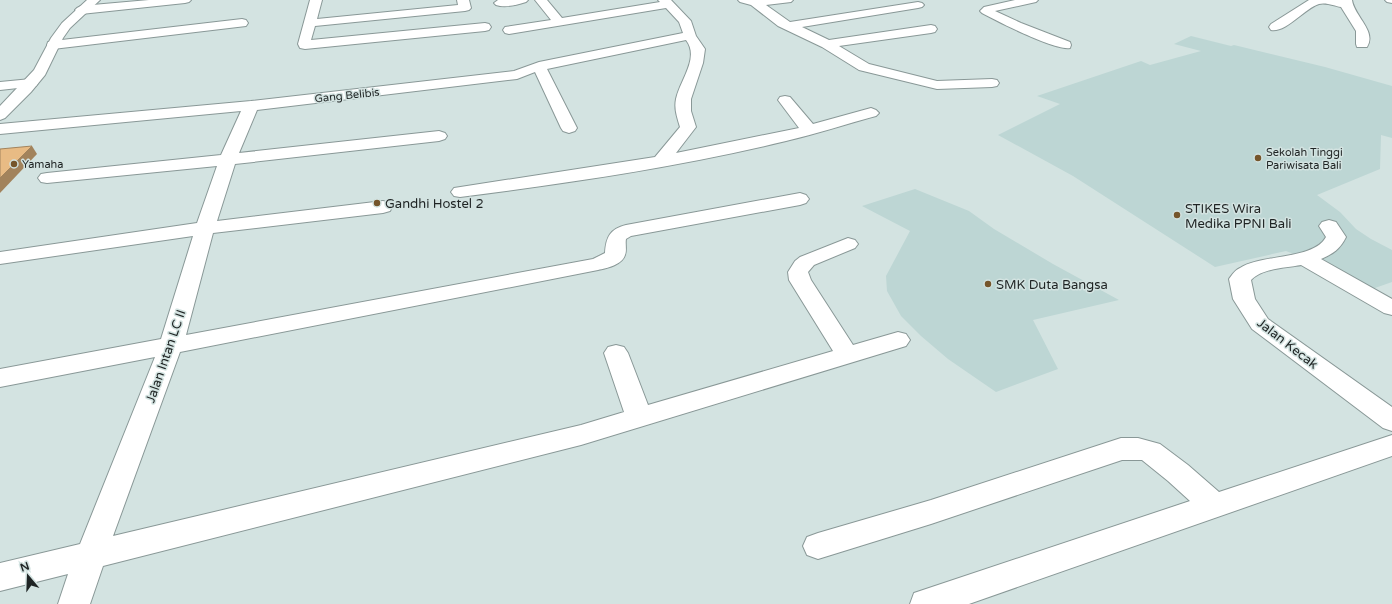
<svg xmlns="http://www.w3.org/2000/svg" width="1392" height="604" viewBox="0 0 1392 604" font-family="'Varela Round',sans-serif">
<rect width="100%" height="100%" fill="#d3e3e1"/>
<g fill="#bdd6d4">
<path d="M1191,36L1231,46L1234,45L1325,67L1392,86V138L1381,135L1380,169L1317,195L1340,212L1356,229L1371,239L1392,250V282L1358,294L1299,256L1286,251L1215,267L1073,176L998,135L1060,104L1037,96L1141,61L1150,65L1201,51L1174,44Z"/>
<path d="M915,189L969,211L994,229L1053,264L1119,300L1033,320L1058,369L996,392L948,359L921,336L901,316L887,291L886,276L910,231L862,206Z"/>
</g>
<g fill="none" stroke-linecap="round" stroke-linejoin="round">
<defs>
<g id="street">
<path d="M149,0H191L189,2L185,3L81,14L77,12L75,10L77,8L81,6Z"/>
<path d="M310,0H322L317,19L458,5L457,0H469L471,8L469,10L465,11L315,26L311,40L485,23L489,24L491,27L489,30L485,31L305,49L300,48L298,44Z"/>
<path d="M528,0L526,2C517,5 505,8 496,5L494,3L498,0Z"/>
<path d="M535,0H547L562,18L660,2L658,0H671L691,21L696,36L705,49L703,63L691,99V111L696,127L676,153L799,128L778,100L780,97L785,96L790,97L813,124L871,108L876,110L879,113L876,116C846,124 816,134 786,141C679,167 569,183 460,197L454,196L451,192L454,188L655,157L680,127C677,117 674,109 676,99C680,80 700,58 686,40L547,69L577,128L575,131L569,133L563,131L561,128L535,72L517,79L257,110L239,153L439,131L445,133L447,136L445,139L439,141L235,164L217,221L383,201L390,203L392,207L390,211L383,213L213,233L186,335L593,259L605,253C606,237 610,229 626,225L800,193L806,195L809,199L806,203L800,205L631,236L626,239C625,244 627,250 625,255C622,265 607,268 598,270L180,352L113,536L581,425L624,412L604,353L608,347L616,345L624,347L628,353L648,405L833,351L789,280L788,272L795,261L800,257L848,238L855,240L858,244L855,248L814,265L808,272L811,280L853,345L898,332L906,334L910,340L906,346L581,445L103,566L90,604H58L68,574L0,591V563L80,544L155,357L0,387V369L161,339L193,236L0,264V252L197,223L217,166L47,183L41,182L38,178L41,174L47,173L221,155L241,111L0,134V124L251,101L514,71L539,62L683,33L679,22L666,8L509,34L505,33L503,30L505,27L551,20Z"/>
<path d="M738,0H793L791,2L766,5L790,22L918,2L922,3L924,5L922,7L918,8L802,27L829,40L931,25L935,26L937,29L935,32L931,33L839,46L869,64L937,81L992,79L997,80L999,83L997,86L992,87L937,89L859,70L822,47L778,26L751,5L740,2Z"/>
<path d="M1015,0H1038L1036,2L995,11L1021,23L1070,42L1071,45L1070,48C1055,51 997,21 982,13L980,11L984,7Z"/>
<path d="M1309,0H1352C1354,16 1377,31 1367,47H1357L1356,44V31L1341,7C1335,6 1326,2 1319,4C1305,8 1286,33 1271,30L1269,27L1271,24Z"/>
<path d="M242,19L246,20L248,23L246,26L53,49L48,48L47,45L48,42L53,41Z"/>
<path d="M31,79L36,80L38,83L36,86L0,90V82Z"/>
<path d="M1329,220L1336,222L1346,237C1340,249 1333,254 1321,259L1392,299V315L1384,313L1301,265C1286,268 1262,268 1251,280L1255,299L1268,319L1392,407V431L1383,428L1252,329L1233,299L1229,279C1232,275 1235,270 1240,268C1261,254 1314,260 1326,237L1319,226L1322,222Z"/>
<path d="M1392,435V456L969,604H910L914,593L1190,501L1168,481L1142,460H1122L931,524L818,559L807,555L803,546L807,537L818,533L931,500L1121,438H1138L1160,444L1188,465L1219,492Z"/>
</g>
<g id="secondary">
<path d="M87,0H100L70,28L63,38L45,75L31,92L5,118L0,120V106L34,70L51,38L62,23Z"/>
<path d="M1385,0H1392V3L1387,2Z"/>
</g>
</defs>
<use href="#street" stroke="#899897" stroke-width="2"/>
<use href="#secondary" stroke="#899897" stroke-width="2"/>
<use href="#street" fill="#fff" fill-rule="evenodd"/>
<use href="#secondary" fill="#fff" fill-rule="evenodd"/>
</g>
<path fill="#a2835c" d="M32,146L37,154L0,193V178Z"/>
<path fill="#e8bb84" stroke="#a2835c" d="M32,146L0,178V149Z"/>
<g fill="#75552b" stroke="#d3e3e1" stroke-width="1.5">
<circle cx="1258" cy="158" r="4"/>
<circle cx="14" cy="164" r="4"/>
<circle cx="377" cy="203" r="4"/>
<circle cx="1177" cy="215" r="4"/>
<circle cx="988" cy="284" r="4"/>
</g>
<g text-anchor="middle" stroke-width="3" stroke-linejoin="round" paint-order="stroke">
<g font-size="11" fill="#1f2424" stroke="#d3e3e1">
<text transform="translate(347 95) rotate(-6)" y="4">Gang Belibis</text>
</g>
<g font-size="11" fill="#1f2424" stroke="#d3e3e1" text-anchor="start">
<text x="1266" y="156">Sekolah Tinggi<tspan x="1266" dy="13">Pariwisata Bali</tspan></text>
<text x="22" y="168">Yamaha</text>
</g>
<g font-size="13" fill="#1f2424" stroke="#d3e3e1" text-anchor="start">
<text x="385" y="208">Gandhi Hostel 2</text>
<text x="1185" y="213">STIKES Wira<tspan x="1185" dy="15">Medika PPNI Bali</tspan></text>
<text x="996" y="289">SMK Duta Bangsa</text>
</g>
<g font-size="13" fill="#1f2424" stroke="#d3e3e1">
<text transform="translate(1288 343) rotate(38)" y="5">Jalan Kecak</text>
<text transform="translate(165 356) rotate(-71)" y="5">Jalan Intan LC II</text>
</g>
</g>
<g transform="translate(28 576) rotate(341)" stroke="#d3e3e1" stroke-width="3" paint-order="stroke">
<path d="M0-3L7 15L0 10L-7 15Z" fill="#1f2424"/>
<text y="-6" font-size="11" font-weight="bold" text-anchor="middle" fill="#1f2424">N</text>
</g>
</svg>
